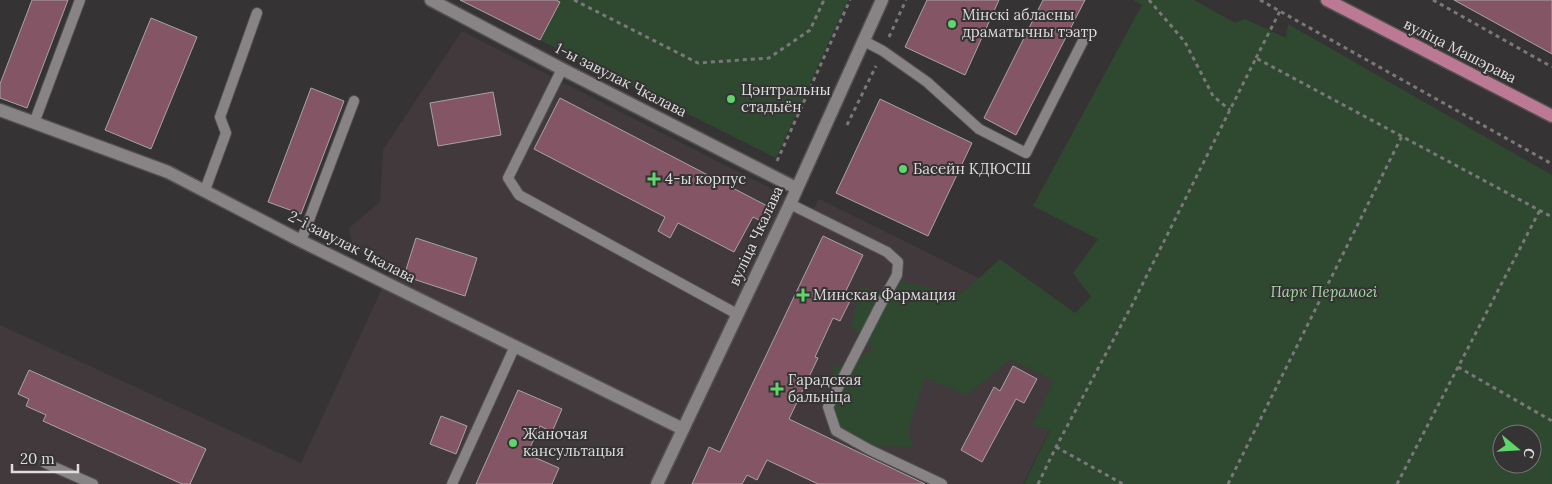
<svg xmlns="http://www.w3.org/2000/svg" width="1552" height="484" viewBox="0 0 1552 484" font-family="Lora,serif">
<rect width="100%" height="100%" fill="#353333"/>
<path fill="#42393c" d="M462,31L813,210L819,199L1096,336L1023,484H0V325L301,463L392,267L353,248L349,228L380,202L383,150Z"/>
<g fill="#2e492f" fill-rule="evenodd">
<path d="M460,0H848L776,158Z"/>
<path d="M1133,0H1194L1235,23L1245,19L1286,38L1288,24L1552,175V484H1024L1050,430L1032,426L1054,381L1011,359L967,395L925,378L908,432L913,447L863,446L829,427L827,389L835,365L846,368L873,348L851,326L861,286L879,292L899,281L961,294L1000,259L1075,313L1091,297L1073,273L1098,239L1033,206L1142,5ZM1502,434H1532V464H1502Z"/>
</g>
<g fill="#835565" stroke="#a7a4a5">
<path d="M32,0H68L27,108L0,98V84Z"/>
<path d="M460,0H556L560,2L540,40Z"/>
<path d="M927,0H999L965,75L905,47Z"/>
<path d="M1043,0H1085L1016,135L984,118Z"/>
<path d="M1454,0H1552V54Z"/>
<path d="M151,18L197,37L151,149L105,130Z"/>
<path d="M311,88L344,101L301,214L268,202Z"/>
<path d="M493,92L501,135L438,146L430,103Z"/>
<path d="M560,98L775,210L767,224L753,217L734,252L678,223L670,238L658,231L665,217L534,149Z"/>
<path d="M880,99L972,143L928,236L836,193Z"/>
<path d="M823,236L863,255L843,297L850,301L840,321L833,318L815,357L818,358L789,419L925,484H818L767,460L757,480L747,475L742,484H692L709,447L720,452Z"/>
<path d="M416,238L477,258L465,296L404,276Z"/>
<path d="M1013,366L1037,379L1024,403L1016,399L982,462L961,450L994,387L1000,391Z"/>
<path d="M29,370L206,449L190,484H182L43,421L46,415L26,406L29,399L18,394Z"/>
<path d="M518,390L562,409L552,432L540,426L527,454L559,468L552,484H476Z"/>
<path d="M441,416L467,426L456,454L430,444Z"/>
</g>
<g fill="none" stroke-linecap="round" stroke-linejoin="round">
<defs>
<g id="service">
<path d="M864,41L883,51L927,82L979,129L1026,153L1087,33"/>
<path d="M562,69L508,178L519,195L737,314"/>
<path d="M34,123L80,0"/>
<path d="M205,190L226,133L220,117L257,13"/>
<path d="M790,204L887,252L898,262L897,275L882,302L828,407L836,431L870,450L942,484"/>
<path d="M301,241L354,101"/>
<path d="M45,463L93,484"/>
<path d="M452,484L515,346"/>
</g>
<path id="pedestrian" d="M657,484L790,204"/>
<g id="minor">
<path d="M431,0L562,69L796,188"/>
<path d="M0,110L168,172L301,241L683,429"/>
<path d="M790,204L882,0"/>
</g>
<path id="primary" d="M1327,0L1552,116"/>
</defs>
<use href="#service" stroke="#535051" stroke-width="12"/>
<use href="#pedestrian" stroke="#535051" stroke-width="15"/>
<use href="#minor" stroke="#535051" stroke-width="15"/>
<use href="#primary" stroke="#535051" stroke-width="15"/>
<g stroke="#7a7878" stroke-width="3" stroke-dasharray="4 4" stroke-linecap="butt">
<path d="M574,0L698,63L769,58L810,30L824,0"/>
<path d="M1149,0L1185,42L1213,96L1230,110"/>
<path d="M1260,0L1552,164"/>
<path d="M1433,0L1552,67"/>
<path d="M889,37L906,0"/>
<path d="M1256,58L1280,11"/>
<path d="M847,125L876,66"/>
<path d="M777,161L850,0"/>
<path d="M1458,367L1552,421"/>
<path d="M1056,447L1123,484"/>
<path d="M1038,484L1056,447L1132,305L1256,58L1552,217"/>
<path d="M1228,484L1402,136"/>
<path d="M1397,484L1540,210"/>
</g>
<use href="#service" stroke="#888485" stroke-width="10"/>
<use href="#pedestrian" stroke="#888485" stroke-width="12"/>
<use href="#minor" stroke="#888485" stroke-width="12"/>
<use href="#primary" stroke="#bc7993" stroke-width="12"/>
</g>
<g fill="#5fd56b" stroke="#353333" stroke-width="2">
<circle cx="952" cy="24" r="5"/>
<circle cx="731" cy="99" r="5"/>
<circle cx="903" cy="169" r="5"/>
<path d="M651.5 171.5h5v5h5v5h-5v5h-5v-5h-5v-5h5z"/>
<path d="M800.5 287.5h5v5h5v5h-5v5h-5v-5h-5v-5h5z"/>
<path d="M774.5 381.5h5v5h5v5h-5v5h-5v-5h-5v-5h5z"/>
<circle cx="513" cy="443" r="5"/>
</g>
<g text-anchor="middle" stroke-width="4" stroke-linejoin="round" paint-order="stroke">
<g font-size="15" fill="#dedcdd" stroke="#353333" text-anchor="start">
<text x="962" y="20">Мінскі абласны<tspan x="962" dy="17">драматычны тэатр</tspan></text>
<text x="741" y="95">Цэнтральны<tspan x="741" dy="17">стадыён</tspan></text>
<text x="913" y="174">Басейн КДЮСШ</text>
<text x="665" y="184">4-ы корпус</text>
<text x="813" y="300">Минская Фармация</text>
<text x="788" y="385">Гарадская<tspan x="788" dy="17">бальніца</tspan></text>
<text x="523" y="439">Жаночая<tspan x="523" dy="17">кансультацыя</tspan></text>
</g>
<g font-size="15" fill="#dedcdd" stroke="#353333">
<text transform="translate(1460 51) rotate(27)" y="5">вуліца Машэрава</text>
<text transform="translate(621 80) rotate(27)" y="5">1-ы завулак Чкалава</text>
<text transform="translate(756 236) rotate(-65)" y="5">вуліца Чкалава</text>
<text transform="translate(352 247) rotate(27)" y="5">2-і завулак Чкалава</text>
</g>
<g font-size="15" font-style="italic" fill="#9fd8a1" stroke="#353333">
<text x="1324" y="297">Парк Перамогі</text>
</g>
</g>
<g transform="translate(1517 449) rotate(108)"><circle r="24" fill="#353333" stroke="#797777"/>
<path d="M0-4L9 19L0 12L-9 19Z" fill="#5fd56b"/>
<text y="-8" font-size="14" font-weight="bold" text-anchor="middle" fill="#dedcdd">С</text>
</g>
<path d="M12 464v8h66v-8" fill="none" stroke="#dedcdd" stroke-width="2.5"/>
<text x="20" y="464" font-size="15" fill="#dedcdd" stroke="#353333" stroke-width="4" paint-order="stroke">20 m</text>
</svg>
